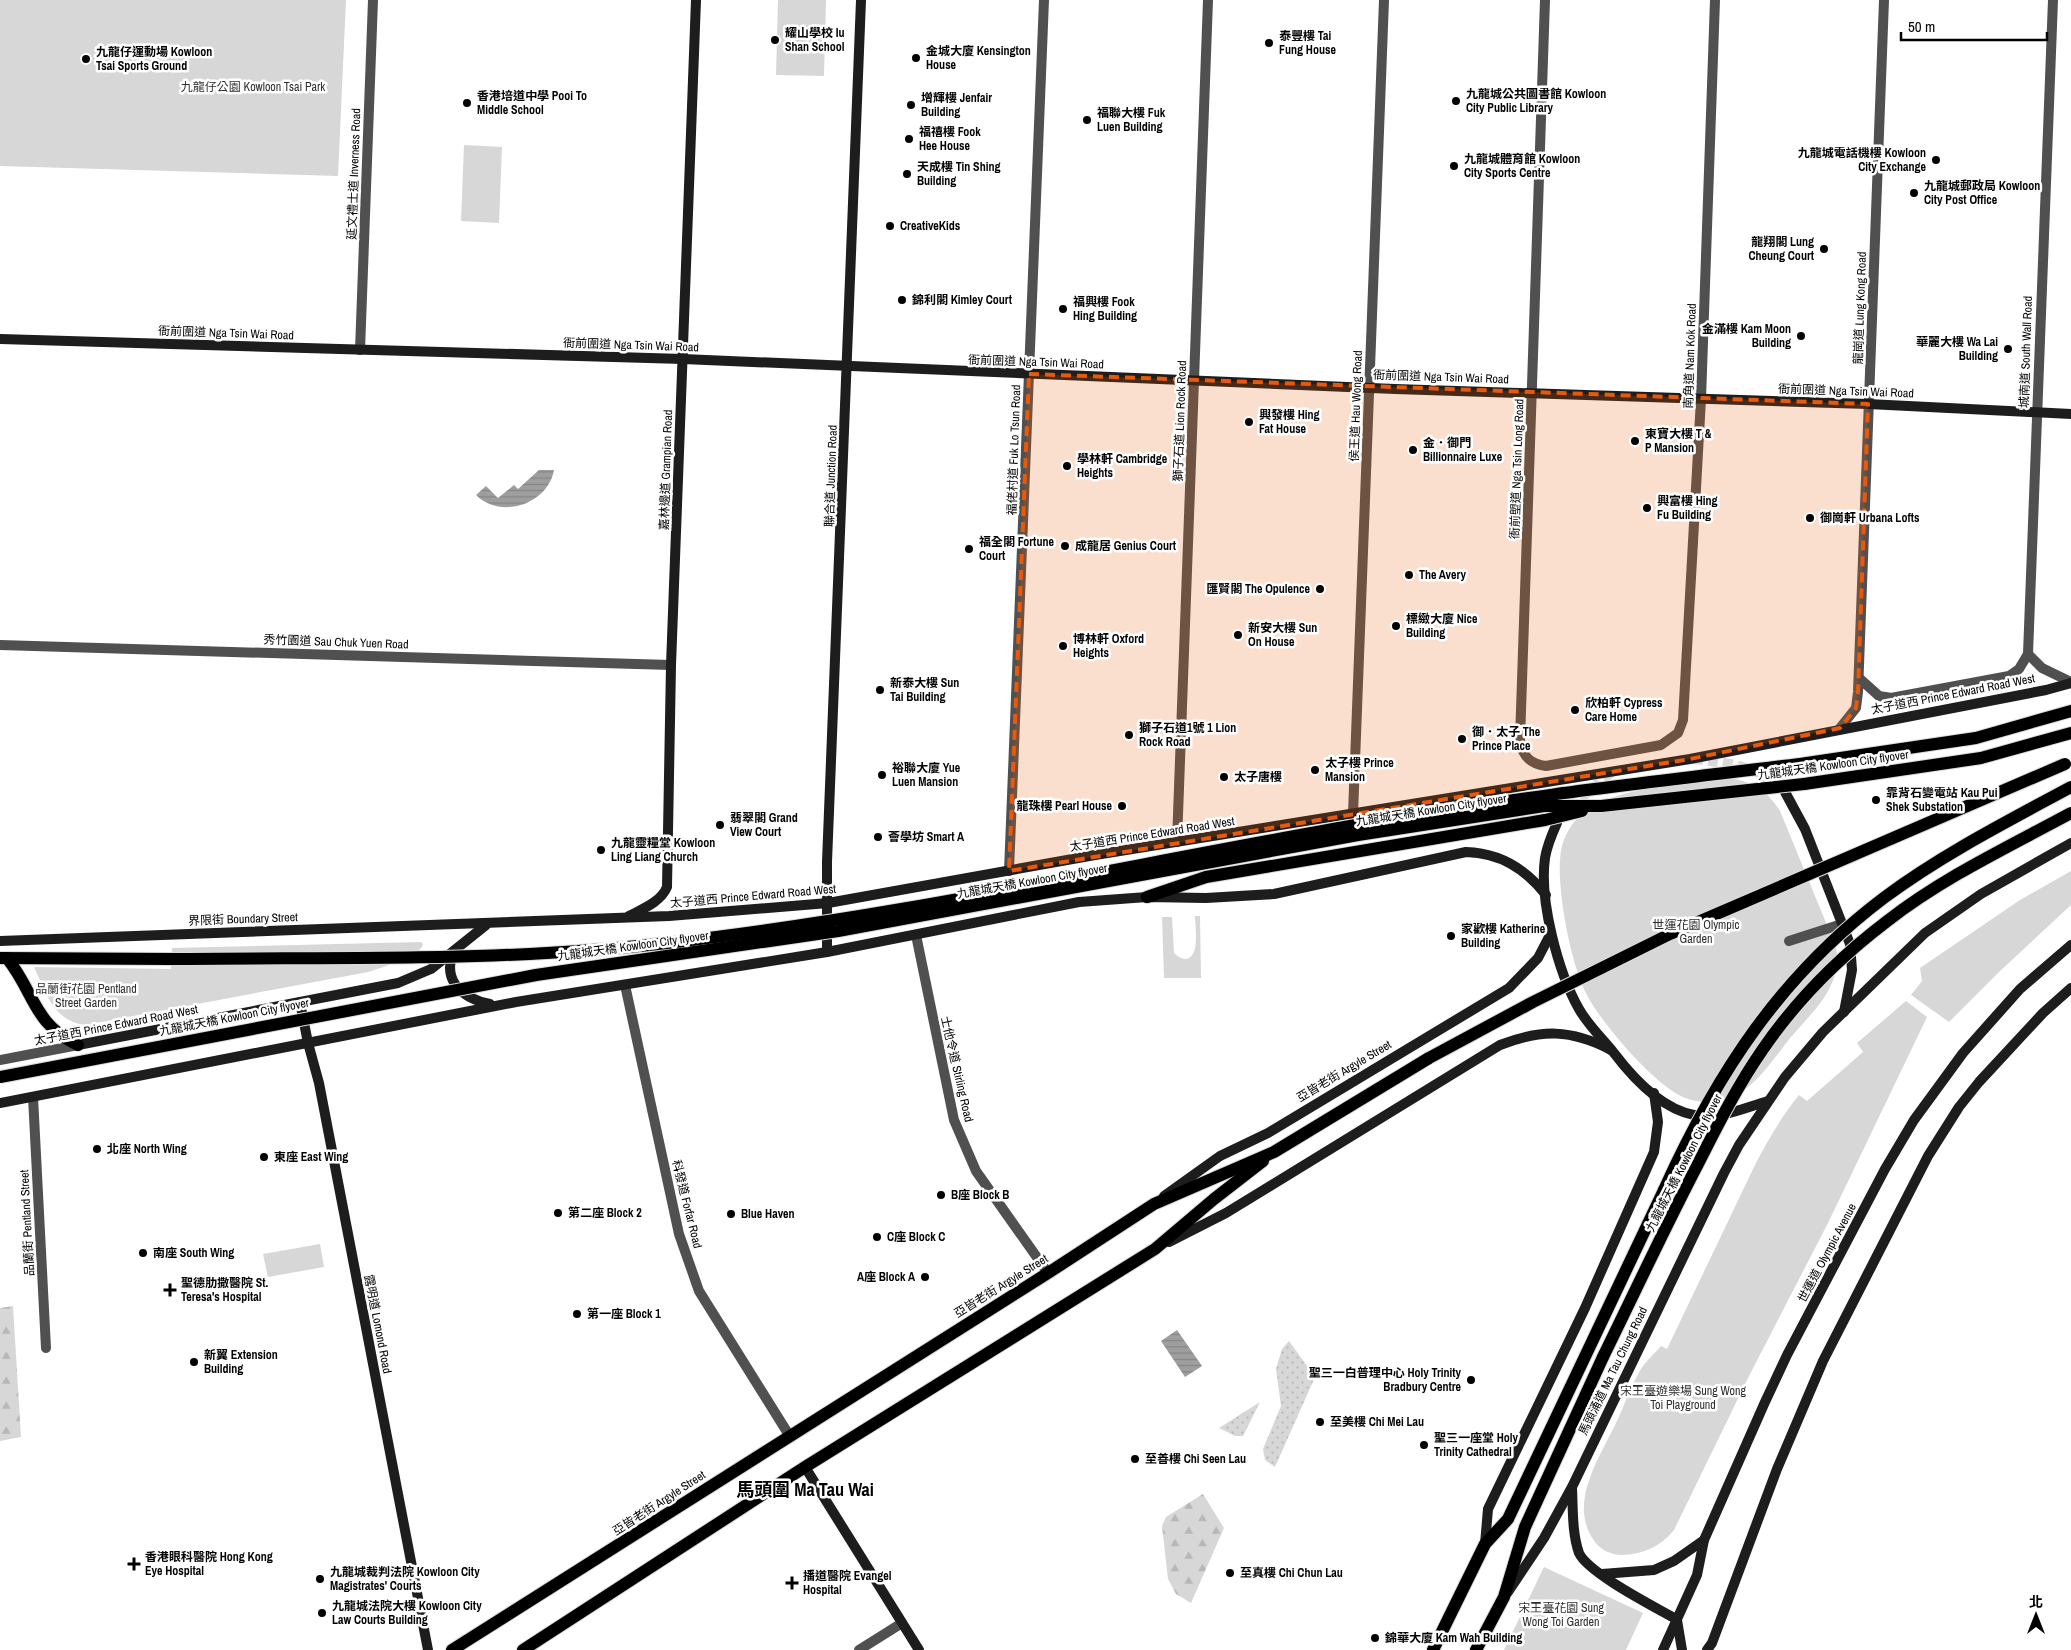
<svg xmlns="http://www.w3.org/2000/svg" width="2071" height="1650" viewBox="0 0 2071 1650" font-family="'Archivo Narrow','Noto Sans TC',sans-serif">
<defs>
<pattern id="grass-dots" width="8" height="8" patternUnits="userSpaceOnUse" patternTransform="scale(1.25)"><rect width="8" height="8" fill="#d7d7d7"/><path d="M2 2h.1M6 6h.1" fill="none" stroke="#b7b7b7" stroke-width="1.8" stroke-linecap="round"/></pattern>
<pattern id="forest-firs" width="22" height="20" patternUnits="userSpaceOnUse" patternTransform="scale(1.25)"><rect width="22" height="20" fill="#d7d7d7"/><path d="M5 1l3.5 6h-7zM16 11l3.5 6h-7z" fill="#b7b7b7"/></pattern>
<pattern id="water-rules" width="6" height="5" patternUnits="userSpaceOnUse" patternTransform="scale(1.25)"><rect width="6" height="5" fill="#9e9e9e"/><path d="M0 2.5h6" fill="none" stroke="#868686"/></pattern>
</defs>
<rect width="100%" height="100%" fill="#fff"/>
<g fill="url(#grass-dots)">
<path d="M1289,1341L1315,1377L1275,1467L1265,1460L1263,1449L1281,1406L1276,1369L1282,1349Z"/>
<path d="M1260,1402L1243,1436H1235L1219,1428Z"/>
</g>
<g fill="url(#forest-firs)">
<path d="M13,1306L21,1437L0,1441V1308Z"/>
<path d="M1203,1494L1224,1528L1191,1603L1176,1594L1168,1579L1162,1526L1166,1517Z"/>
</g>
<g fill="#d7d7d7">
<path d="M0,0H346L338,176L0,166Z"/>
<path d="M778,0H826L824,76L776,75Z"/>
<path d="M464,145L502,147L499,223L461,221Z"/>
<path d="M1721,777C1747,779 1766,788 1780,811L1836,947C1843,986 1814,1010 1791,1037C1774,1058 1755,1088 1730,1098C1716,1104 1699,1103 1685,1098C1655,1086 1602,1024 1587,995C1571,966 1555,884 1561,851C1563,837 1572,822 1583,813C1613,788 1682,784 1721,777Z"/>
<path d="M2071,871V905L1999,972L1949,1022L1911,995L1922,981L1920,968L2020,900Z"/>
<path d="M1195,916H1200L1201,978H1164L1162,917H1172L1174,953C1177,956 1180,958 1184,959C1201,960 1195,927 1195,916Z"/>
<path d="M421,942L423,944C421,956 380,968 368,972L85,1025C53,1021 46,992 34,967L171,969L172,948Z"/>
<path d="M1906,1001L1927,1017L1828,1223L1749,1376L1674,1530C1661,1546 1643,1555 1621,1555C1607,1554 1598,1548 1591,1536C1570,1499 1601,1455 1617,1421C1625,1404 1631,1385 1641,1369C1646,1361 1655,1353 1661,1346L1667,1349L1754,1167C1767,1142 1781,1117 1799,1095L1807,1101L1863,1052L1857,1043Z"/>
<path d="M320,1244L324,1267L268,1277L263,1254Z"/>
<path d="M1544,1567L1643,1613L1626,1650H1504Z"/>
</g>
<g fill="url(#water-rules)">
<path d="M539,470H554C548,504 501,520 476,495L486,486L498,498L514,485L518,489Z"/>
<path d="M1177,1330L1202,1366L1185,1377L1161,1341Z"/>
</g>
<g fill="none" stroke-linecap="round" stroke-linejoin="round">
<g stroke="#d9d9d9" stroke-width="10" stroke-dasharray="10 5" stroke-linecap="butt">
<path d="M1693,759C1728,763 1757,765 1783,790"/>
<path d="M1569,808L1613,771"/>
</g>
<defs>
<g id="primary">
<path d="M1800,764L1976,738L2071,711"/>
<path d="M1804,784L1981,758L2071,733"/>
<path d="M1147,897L1206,877L1545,820"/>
<path d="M0,958L172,959"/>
<path d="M7,958C35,993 33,1024 78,1045"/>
<path d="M452,1650L1048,1273L1154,1204L1274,1152L1429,1058"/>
<path d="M523,1650L805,1467L1155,1249L1214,1199L1263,1161"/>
<path d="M1433,1650L1485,1544L1508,1519L1664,1190"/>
<path d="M1476,1650L1504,1597L1525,1527L1603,1357"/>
</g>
</defs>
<use href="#primary" stroke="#dbdbdb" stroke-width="14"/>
<g stroke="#505050" stroke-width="10">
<path d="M1545,0L1520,740C1522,756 1530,764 1546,766L1661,745L1678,733L1683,720L1701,399L1715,0"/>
<path d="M2053,0L2028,654L2042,668L2071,682"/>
<path d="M360,350L373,0"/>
<path d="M0,645L671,665"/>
<path d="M1859,678L1879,696L1891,698L2009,676L2019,669L2028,654"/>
<path d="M1840,728L1856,708L1858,692L1884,0"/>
<path d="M1353,814L1384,0"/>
<path d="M1177,842L1208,0"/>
<path d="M1009,871L1044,0"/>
<path d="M916,935L954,1120L976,1171L1048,1273"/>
<path d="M1789,941L1842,924"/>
<path d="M625,985L679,1234L699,1291L789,1435"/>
<path d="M0,1060L78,1045"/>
<path d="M33,1097L46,1348"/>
<path d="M859,1650L902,1623"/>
</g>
<g stroke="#1d1d1d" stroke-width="10">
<path d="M0,339L683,359L1395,389L1868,404L2071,414"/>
<path d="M1785,792L1805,829L1850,944L1852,970L1844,1012"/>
<path d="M1557,823C1552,834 1547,846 1545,858C1539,900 1558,972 1579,1009C1588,1025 1602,1038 1614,1053C1633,1078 1662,1109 1694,1115C1719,1120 1744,1108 1768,1101"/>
<path d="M629,916C642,909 661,902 667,887L671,665L696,0"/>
<path d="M0,941L669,916L828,903L1095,855L1690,759L2046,690L2071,683"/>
<path d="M827,952V862L861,0"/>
<path d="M453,953C442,982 464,999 490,1004"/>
<path d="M300,1002L308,1043L319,1083L428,1650"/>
<path d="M78,1045L398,983L431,969L486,925"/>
<path d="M0,1103L516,1002L827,952L1079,902L1147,897L1206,898L1274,894L1466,852C1500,853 1525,868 1546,895"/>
<path d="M1164,1196L1220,1156L1268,1133L1509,988L1538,958L1551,933"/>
<path d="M1169,1242L1226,1213L1500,1045C1541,1029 1571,1029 1611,1050"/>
<path d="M805,1467L919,1650"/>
<path d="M1572,1488C1573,1509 1572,1533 1579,1553C1588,1573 1655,1607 1676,1619"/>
<path d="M1485,1544L1488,1509L1585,1308L1654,1152L1658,1122L1654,1093"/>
<path d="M1602,1574L1654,1570L1674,1561L1704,1540"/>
<path d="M1508,1592L1544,1538L1572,1487L1724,1173L1739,1145L1785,1077L1823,1032L1925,933L1981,894L2071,843"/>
<path d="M1677,1620L1682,1650"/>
<path d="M1663,1650L1697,1575L1704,1540L1765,1402L1787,1355L1885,1169L1914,1120L1963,1053L2020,989L2071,945"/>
<path d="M1707,1650L1712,1643L1777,1469L1823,1361L1928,1156L1959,1107L1979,1082L2043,1013L2071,988"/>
</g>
<use href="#primary" stroke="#000" stroke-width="12"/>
<defs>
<g id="primary-bridge">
<path d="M1545,820L1582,811"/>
<path d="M172,959C337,957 503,962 667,943C896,917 1123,866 1350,826C1499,799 1650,782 1800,764"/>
<path d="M1429,1058L1533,1002L1670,934L2065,764"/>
<path d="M0,1077L536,975L838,931L1358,835L1544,806H1601L1804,784"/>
<path d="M1664,1190C1717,1073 1781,975 1885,897C1943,854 2008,821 2071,787"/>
<path d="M1603,1357C1635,1292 1665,1227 1698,1164C1718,1124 1738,1085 1763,1049C1796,1001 1840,957 1886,922C1942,878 2008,847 2071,813"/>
</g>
</defs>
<use href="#primary-bridge" stroke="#dbdbdb" stroke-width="14" stroke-linecap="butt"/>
<use href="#primary-bridge" stroke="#000" stroke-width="12"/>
</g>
<path fill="#e8590c" fill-opacity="0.2" stroke="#e8590c" stroke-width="4" stroke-dasharray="10 6" stroke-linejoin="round" d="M1029,374L1868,404L1858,692L1856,708L1840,728L1690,759L1009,871Z"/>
<g fill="#000" stroke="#fff" stroke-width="2">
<circle cx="775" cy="40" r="5"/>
<circle cx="1269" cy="43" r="5"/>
<circle cx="916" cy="58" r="5"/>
<circle cx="86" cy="59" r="5"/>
<circle cx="1456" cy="101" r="5"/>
<circle cx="467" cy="103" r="5"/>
<circle cx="911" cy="105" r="5"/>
<circle cx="1087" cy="120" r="5"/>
<circle cx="909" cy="139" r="5"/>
<circle cx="1936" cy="160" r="5"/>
<circle cx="1454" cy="166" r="5"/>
<circle cx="907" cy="174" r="5"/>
<circle cx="1914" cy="193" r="5"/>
<circle cx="890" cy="226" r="5"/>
<circle cx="1824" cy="249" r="5"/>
<circle cx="902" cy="300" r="5"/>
<circle cx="1063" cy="309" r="5"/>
<circle cx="1801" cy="336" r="5"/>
<circle cx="2008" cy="349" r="5"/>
<circle cx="1249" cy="422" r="5"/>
<circle cx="1635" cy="441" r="5"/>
<circle cx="1413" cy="450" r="5"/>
<circle cx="1067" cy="466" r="5"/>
<circle cx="1647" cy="508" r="5"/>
<circle cx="1810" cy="518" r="5"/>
<circle cx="1065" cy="546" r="5"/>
<circle cx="969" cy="549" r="5"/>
<circle cx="1409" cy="575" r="5"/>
<circle cx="1320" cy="589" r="5"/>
<circle cx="1396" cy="626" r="5"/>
<circle cx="1238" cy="635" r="5"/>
<circle cx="1063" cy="646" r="5"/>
<circle cx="880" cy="690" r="5"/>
<circle cx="1575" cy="710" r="5"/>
<circle cx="1129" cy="735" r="5"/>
<circle cx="1462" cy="739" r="5"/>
<circle cx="1315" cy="770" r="5"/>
<circle cx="882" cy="775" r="5"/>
<circle cx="1224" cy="777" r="5"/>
<circle cx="1876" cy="800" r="5"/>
<circle cx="1122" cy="806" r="5"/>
<circle cx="720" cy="825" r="5"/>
<circle cx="878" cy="837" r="5"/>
<circle cx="601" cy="850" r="5"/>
<circle cx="1451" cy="936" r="5"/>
<circle cx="97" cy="1149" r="5"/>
<circle cx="264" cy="1157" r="5"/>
<circle cx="941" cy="1195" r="5"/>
<circle cx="558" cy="1213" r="5"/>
<circle cx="731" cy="1214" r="5"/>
<circle cx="877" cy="1237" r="5"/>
<circle cx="143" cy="1253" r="5"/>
<circle cx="925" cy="1277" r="5"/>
<path d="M167.5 1282.5h5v5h5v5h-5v5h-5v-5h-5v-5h5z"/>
<circle cx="577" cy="1314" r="5"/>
<circle cx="194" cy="1362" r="5"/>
<circle cx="1471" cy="1380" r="5"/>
<circle cx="1320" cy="1422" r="5"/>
<circle cx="1424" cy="1445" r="5"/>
<circle cx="1135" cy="1459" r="5"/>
<path d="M131.5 1556.5h5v5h5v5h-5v5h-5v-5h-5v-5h5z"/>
<circle cx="1230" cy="1573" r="5"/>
<circle cx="320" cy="1579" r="5"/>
<path d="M789.5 1575.5h5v5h5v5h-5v5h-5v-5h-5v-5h5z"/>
<circle cx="322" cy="1613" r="5"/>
<circle cx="1375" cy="1638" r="5"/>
</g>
<g text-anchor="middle" stroke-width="5" stroke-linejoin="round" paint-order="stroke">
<g font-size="12" font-weight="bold" fill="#000" stroke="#fff" text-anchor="start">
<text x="785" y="37">耀山學校 Iu<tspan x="785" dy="14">Shan School</tspan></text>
<text x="1279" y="40">泰豐樓 Tai<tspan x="1279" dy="14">Fung House</tspan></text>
<text x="926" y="55">金城大廈 Kensington<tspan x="926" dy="14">House</tspan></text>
<text x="96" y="56">九龍仔運動場 Kowloon<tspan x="96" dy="14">Tsai Sports Ground</tspan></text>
<text x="1466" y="98">九龍城公共圖書館 Kowloon<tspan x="1466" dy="14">City Public Library</tspan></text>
<text x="477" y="100">香港培道中學 Pooi To<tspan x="477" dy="14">Middle School</tspan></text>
<text x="921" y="102">增輝樓 Jenfair<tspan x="921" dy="14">Building</tspan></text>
<text x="1097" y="117">福聯大樓 Fuk<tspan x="1097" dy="14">Luen Building</tspan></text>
<text x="919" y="136">福禧樓 Fook<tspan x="919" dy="14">Hee House</tspan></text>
<text x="1926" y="157" text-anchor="end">九龍城電話機樓 Kowloon<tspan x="1926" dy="14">City Exchange</tspan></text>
<text x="1464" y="163">九龍城體育館 Kowloon<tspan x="1464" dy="14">City Sports Centre</tspan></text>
<text x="917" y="171">天成樓 Tin Shing<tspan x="917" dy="14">Building</tspan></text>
<text x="1924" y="190">九龍城郵政局 Kowloon<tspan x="1924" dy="14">City Post Office</tspan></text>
<text x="900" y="230">CreativeKids</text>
<text x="1814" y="246" text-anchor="end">龍翔閣 Lung<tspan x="1814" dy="14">Cheung Court</tspan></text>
<text x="912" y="304">錦利閣 Kimley Court</text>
<text x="1073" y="306">福興樓 Fook<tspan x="1073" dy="14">Hing Building</tspan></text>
<text x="1791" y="333" text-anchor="end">金滿樓 Kam Moon<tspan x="1791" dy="14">Building</tspan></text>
<text x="1998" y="346" text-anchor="end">華麗大樓 Wa Lai<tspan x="1998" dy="14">Building</tspan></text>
<text x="1259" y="419">興發樓 Hing<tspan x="1259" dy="14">Fat House</tspan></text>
<text x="1645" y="438">東寶大樓 T &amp;<tspan x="1645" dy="14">P Mansion</tspan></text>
<text x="1423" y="447">金．御門<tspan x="1423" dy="14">Billionnaire Luxe</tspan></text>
<text x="1077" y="463">學林軒 Cambridge<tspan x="1077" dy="14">Heights</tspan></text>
<text x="1657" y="505">興富樓 Hing<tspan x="1657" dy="14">Fu Building</tspan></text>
<text x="1820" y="522">御崗軒 Urbana Lofts</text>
<text x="979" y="546">福全閣 Fortune<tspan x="979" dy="14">Court</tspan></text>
<text x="1075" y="550">成龍居 Genius Court</text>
<text x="1419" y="579">The Avery</text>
<text x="1310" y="593" text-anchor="end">匯賢閣 The Opulence</text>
<text x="1406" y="623">標緻大廈 Nice<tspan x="1406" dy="14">Building</tspan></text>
<text x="1248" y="632">新安大樓 Sun<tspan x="1248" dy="14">On House</tspan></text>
<text x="1073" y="643">博林軒 Oxford<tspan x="1073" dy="14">Heights</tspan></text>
<text x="890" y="687">新泰大樓 Sun<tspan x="890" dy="14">Tai Building</tspan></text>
<text x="1585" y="707">欣柏軒 Cypress<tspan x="1585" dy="14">Care Home</tspan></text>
<text x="1139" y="732">獅子石道1號 1 Lion<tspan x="1139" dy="14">Rock Road</tspan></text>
<text x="1472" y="736">御．太子 The<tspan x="1472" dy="14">Prince Place</tspan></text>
<text x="1325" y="767">太子樓 Prince<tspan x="1325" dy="14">Mansion</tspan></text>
<text x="892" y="772">裕聯大廈 Yue<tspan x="892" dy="14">Luen Mansion</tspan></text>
<text x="1234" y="781">太子唐樓</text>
<text x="1886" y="797">靠背石變電站 Kau Pui<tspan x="1886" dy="14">Shek Substation</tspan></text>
<text x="1112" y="810" text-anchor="end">龍珠樓 Pearl House</text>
<text x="730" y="822">翡翠閣 Grand<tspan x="730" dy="14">View Court</tspan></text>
<text x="888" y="841">薈學坊 Smart A</text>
<text x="611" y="847">九龍靈糧堂 Kowloon<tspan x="611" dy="14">Ling Liang Church</tspan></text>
<text x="1461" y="933">家歡樓 Katherine<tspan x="1461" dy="14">Building</tspan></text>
<text x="107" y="1153">北座 North Wing</text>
<text x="274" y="1161">東座 East Wing</text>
<text x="951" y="1199">B座 Block B</text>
<text x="568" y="1217">第二座 Block 2</text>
<text x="741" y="1218">Blue Haven</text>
<text x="887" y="1241">C座 Block C</text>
<text x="153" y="1257">南座 South Wing</text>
<text x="915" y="1281" text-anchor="end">A座 Block A</text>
<text x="181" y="1287">聖德肋撒醫院 St.<tspan x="181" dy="14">Teresa's Hospital</tspan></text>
<text x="587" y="1318">第一座 Block 1</text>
<text x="204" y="1359">新翼 Extension<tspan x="204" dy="14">Building</tspan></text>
<text x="1461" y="1377" text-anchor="end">聖三一白普理中心 Holy Trinity<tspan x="1461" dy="14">Bradbury Centre</tspan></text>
<text x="1330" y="1426">至美樓 Chi Mei Lau</text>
<text x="1434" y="1442">聖三一座堂 Holy<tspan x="1434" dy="14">Trinity Cathedral</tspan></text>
<text x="1145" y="1463">至善樓 Chi Seen Lau</text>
<text x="145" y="1561">香港眼科醫院 Hong Kong<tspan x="145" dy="14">Eye Hospital</tspan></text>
<text x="330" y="1576">九龍城裁判法院 Kowloon City<tspan x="330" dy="14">Magistrates' Courts</tspan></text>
<text x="1240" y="1577">至真樓 Chi Chun Lau</text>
<text x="803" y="1580">播道醫院 Evangel<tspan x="803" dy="14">Hospital</tspan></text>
<text x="332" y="1610">九龍城法院大樓 Kowloon City<tspan x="332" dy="14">Law Courts Building</tspan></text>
<text x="1385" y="1642">錦華大廈 Kam Wah Building</text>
</g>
<g font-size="12" fill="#2e2e2e" stroke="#fff">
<text x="253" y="91">九龍仔公園 Kowloon Tsai Park</text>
<text x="1696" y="929">世運花園 Olympic<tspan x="1696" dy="14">Garden</tspan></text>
<text x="86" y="993">品蘭街花園 Pentland<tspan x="86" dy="14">Street Garden</tspan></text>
<text x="1683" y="1395">宋王臺遊樂場 Sung Wong<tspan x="1683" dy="14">Toi Playground</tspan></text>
<text x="1561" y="1612">宋王臺花園 Sung<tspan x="1561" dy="14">Wong Toi Garden</tspan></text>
</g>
<g font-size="12" fill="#000" stroke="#fff">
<text transform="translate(354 174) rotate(-88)" y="4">延文禮士道 Inverness Road</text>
<text transform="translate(1860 308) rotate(-88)" y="4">龍崗道 Lung Kong Road</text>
<text transform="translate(226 333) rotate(2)" y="4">衙前圍道 Nga Tsin Wai Road</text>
<text transform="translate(631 345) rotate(2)" y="4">衙前圍道 Nga Tsin Wai Road</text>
<text transform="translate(2026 352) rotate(-88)" y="4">城南道 South Wall Road</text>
<text transform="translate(1690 356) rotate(-88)" y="4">南角道 Nam Kok Road</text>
<text transform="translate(1036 362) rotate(2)" y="4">衙前圍道 Nga Tsin Wai Road</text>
<text transform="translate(1441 377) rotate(2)" y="4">衙前圍道 Nga Tsin Wai Road</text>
<text transform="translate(1846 391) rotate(2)" y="4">衙前圍道 Nga Tsin Wai Road</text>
<text transform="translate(1356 406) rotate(-88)" y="4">侯王道 Hau Wong Road</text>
<text transform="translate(1180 421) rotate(-88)" y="4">獅子石道 Lion Rock Road</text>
<text transform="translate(1014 450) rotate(-88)" y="4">福佬村道 Fuk Lo Tsun Road</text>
<text transform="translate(1517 469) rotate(-88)" y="4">衙前塱道 Nga Tsin Long Road</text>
<text transform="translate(666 470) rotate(-88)" y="4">嘉林邊道 Grampian Road</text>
<text transform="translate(831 476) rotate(-88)" y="4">聯合道 Junction Road</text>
<text transform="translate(336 642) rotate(2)" y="4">秀竹園道 Sau Chuk Yuen Road</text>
<text transform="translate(1953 694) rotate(-11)" y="4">太子道西 Prince Edward Road West</text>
<text transform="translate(1833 765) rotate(-8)" y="4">九龍城天橋 Kowloon City flyover</text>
<text transform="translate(1431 810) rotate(-9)" y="4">九龍城天橋 Kowloon City flyover</text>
<text transform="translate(1152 834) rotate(-9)" y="4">太子道西 Prince Edward Road West</text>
<text transform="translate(1032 881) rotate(-10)" y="4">九龍城天橋 Kowloon City flyover</text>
<text transform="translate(753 896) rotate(-5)" y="4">太子道西 Prince Edward Road West</text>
<text transform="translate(243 919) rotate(-2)" y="4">界限街 Boundary Street</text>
<text transform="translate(633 946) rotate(-8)" y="4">九龍城天橋 Kowloon City flyover</text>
<text transform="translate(234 1017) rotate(-11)" y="4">九龍城天橋 Kowloon City flyover</text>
<text transform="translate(116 1025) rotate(-11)" y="4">太子道西 Prince Edward Road West</text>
<text transform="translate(957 1069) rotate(77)" y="4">士他令道 Stirling Road</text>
<text transform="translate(1344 1071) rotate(-31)" y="4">亞皆老街 Argyle Street</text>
<text transform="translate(1684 1163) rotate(-63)" y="4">九龍城天橋 Kowloon City flyover</text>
<text transform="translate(687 1204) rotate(76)" y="4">科發道 Forfar Road</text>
<text transform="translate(27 1223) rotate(-93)" y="4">品蘭街 Pentland Street</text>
<text transform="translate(1827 1253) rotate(-62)" y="4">世運道 Olympic Avenue</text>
<text transform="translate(1001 1286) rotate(-32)" y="4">亞皆老街 Argyle Street</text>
<text transform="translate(378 1324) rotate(79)" y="4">露明道 Lomond Road</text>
<text transform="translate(1613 1371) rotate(-64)" y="4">馬頭涌道 Ma Tau Chung Road</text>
<text transform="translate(659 1503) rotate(-33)" y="4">亞皆老街 Argyle Street</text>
</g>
<g font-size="18" font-weight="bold" fill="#000" stroke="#fff">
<text x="805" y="1496">馬頭圍 Ma Tau Wai</text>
</g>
</g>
<g transform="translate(2036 1615)" stroke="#ffffff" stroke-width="4" paint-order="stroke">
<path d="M0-4L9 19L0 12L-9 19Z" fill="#000000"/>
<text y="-8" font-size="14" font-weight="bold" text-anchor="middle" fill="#000000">北</text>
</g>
<path d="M1901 32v8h146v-8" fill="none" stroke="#000000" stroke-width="2.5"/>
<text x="1908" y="32" font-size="15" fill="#000000" stroke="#ffffff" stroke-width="4" paint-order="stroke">50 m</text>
</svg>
